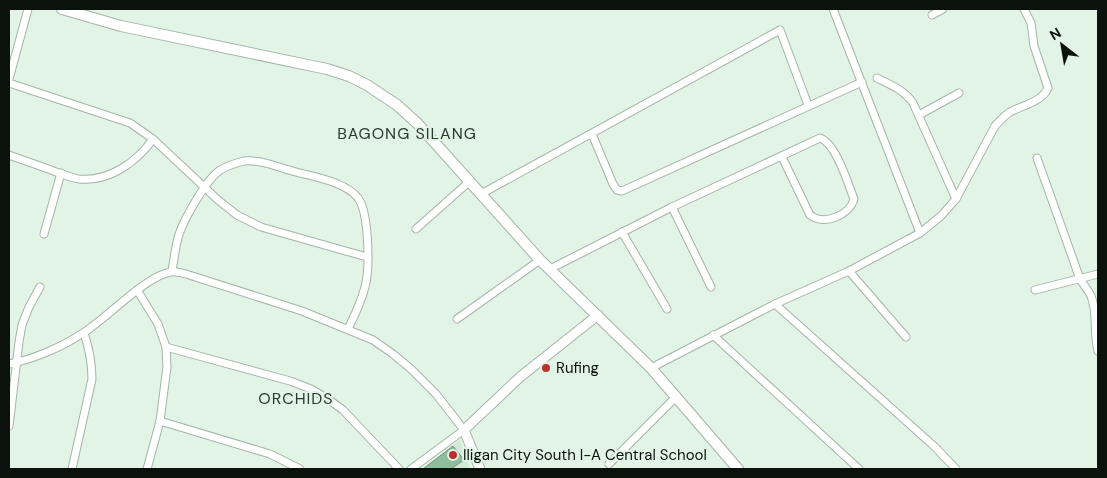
<svg xmlns="http://www.w3.org/2000/svg" width="1107" height="478" viewBox="0 0 1107 478" font-family="'DM Sans',sans-serif">
<rect width="100%" height="100%" fill="#e2f4e6"/>
<path fill="#d1ead7" d="M460,440L470,469H422Z"/>
<path fill="#8ebe9b" stroke="#7e8e82" d="M453,446L464,460L451,469H423Z"/>
<g fill="none" stroke-linecap="round" stroke-linejoin="round">
<defs>
<g id="minor">
<path d="M833,9L920,233"/>
<path d="M932,15L943,9"/>
<path d="M877,78C891,85 904,90 913,103L956,199"/>
<path d="M9,79L28,9"/>
<path d="M9,83L130,123L153,139L218,200L237,215L261,227L367,257"/>
<path d="M919,115L959,93"/>
<path d="M592,134L613,184L617,190L622,191L862,82"/>
<path d="M9,155C25,161 41,166 56,172C63,174 71,178 79,179C109,182 137,162 153,139"/>
<path d="M1037,158L1080,279C1083,284 1088,290 1091,296C1098,312 1093,333 1098,351"/>
<path d="M481,194L780,30L808,105"/>
<path d="M672,207L711,287"/>
<path d="M416,229L470,181"/>
<path d="M622,232L667,309"/>
<path d="M44,234L61,173"/>
<path d="M550,269L672,207L820,138C836,143 848,184 854,199C850,215 824,226 810,215L782,157"/>
<path d="M172,271C174,260 175,249 178,238C182,222 206,180 219,171C226,166 236,163 244,161C260,159 280,168 296,172C314,177 346,182 358,198C369,212 370,269 365,287C361,302 355,315 348,329"/>
<path d="M849,271L906,337"/>
<path d="M137,290L158,324L166,347L167,367L160,421L147,469"/>
<path d="M1035,290L1098,274"/>
<path d="M775,304L935,447L956,469"/>
<path d="M457,319L540,260"/>
<path d="M713,335L859,469"/>
<path d="M166,347L290,381L311,389L328,399L343,410L399,469"/>
<path d="M9,364C34,359 62,347 83,333C106,319 147,275 171,272C176,271 182,273 186,274L302,311L373,340L393,354L411,369L436,394L464,430L411,469"/>
<path d="M651,368L775,304L849,271L920,233L941,216L956,199L995,126C1000,121 1004,116 1010,112C1023,105 1042,102 1048,88L1034,46L1031,23L1024,9"/>
<path d="M160,421L270,454L300,469"/>
<path d="M9,426L19,342L22,325L29,307L40,287"/>
<path d="M609,464L677,396"/>
<path d="M72,469L92,379C92,362 89,348 84,333"/>
</g>
<path id="tertiary" d="M480,469L464,430L520,377L598,315"/>
<path id="secondary" d="M62,9L121,26L327,69L349,76L367,85L397,105L418,124L540,260L651,368L738,469"/>
</defs>
<use href="#minor" stroke="#a4b4a8" stroke-width="9"/>
<use href="#tertiary" stroke="#a4b4a8" stroke-width="11"/>
<use href="#secondary" stroke="#a4b4a8" stroke-width="12"/>
<use href="#minor" stroke="#fff" stroke-width="7"/>
<use href="#tertiary" stroke="#fff" stroke-width="9"/>
<use href="#secondary" stroke="#fff" stroke-width="10"/>
</g>
<g fill="#bd2f2c" stroke="#e2f4e6" stroke-width="2">
<circle cx="546" cy="368" r="5"/>
<circle cx="453" cy="455" r="5"/>
</g>
<g text-anchor="middle" stroke-width="4" stroke-linejoin="round" paint-order="stroke">
<g font-size="15" fill="#0b110d" stroke="#e2f4e6" text-anchor="start">
<text x="556" y="373">Rufing</text>
<text x="463" y="460">Iligan City South I-A Central School</text>
</g>
<g font-size="16" letter-spacing="1" fill="#2b392f" stroke="#e2f4e6">
<text x="407" y="139">BAGONG SILANG</text>
<text x="296" y="404">ORCHIDS</text>
</g>
</g>
<rect width="1107" height="478" fill="none" stroke="#0b110d" stroke-width="20"/>
<g transform="translate(1062 45) rotate(329)" stroke="#e2f4e6" stroke-width="4" paint-order="stroke">
<path d="M0-4L9 19L0 12L-9 19Z" fill="#0b110d"/>
<text y="-8" font-size="14" font-weight="bold" text-anchor="middle" fill="#0b110d">N</text>
</g>
</svg>
